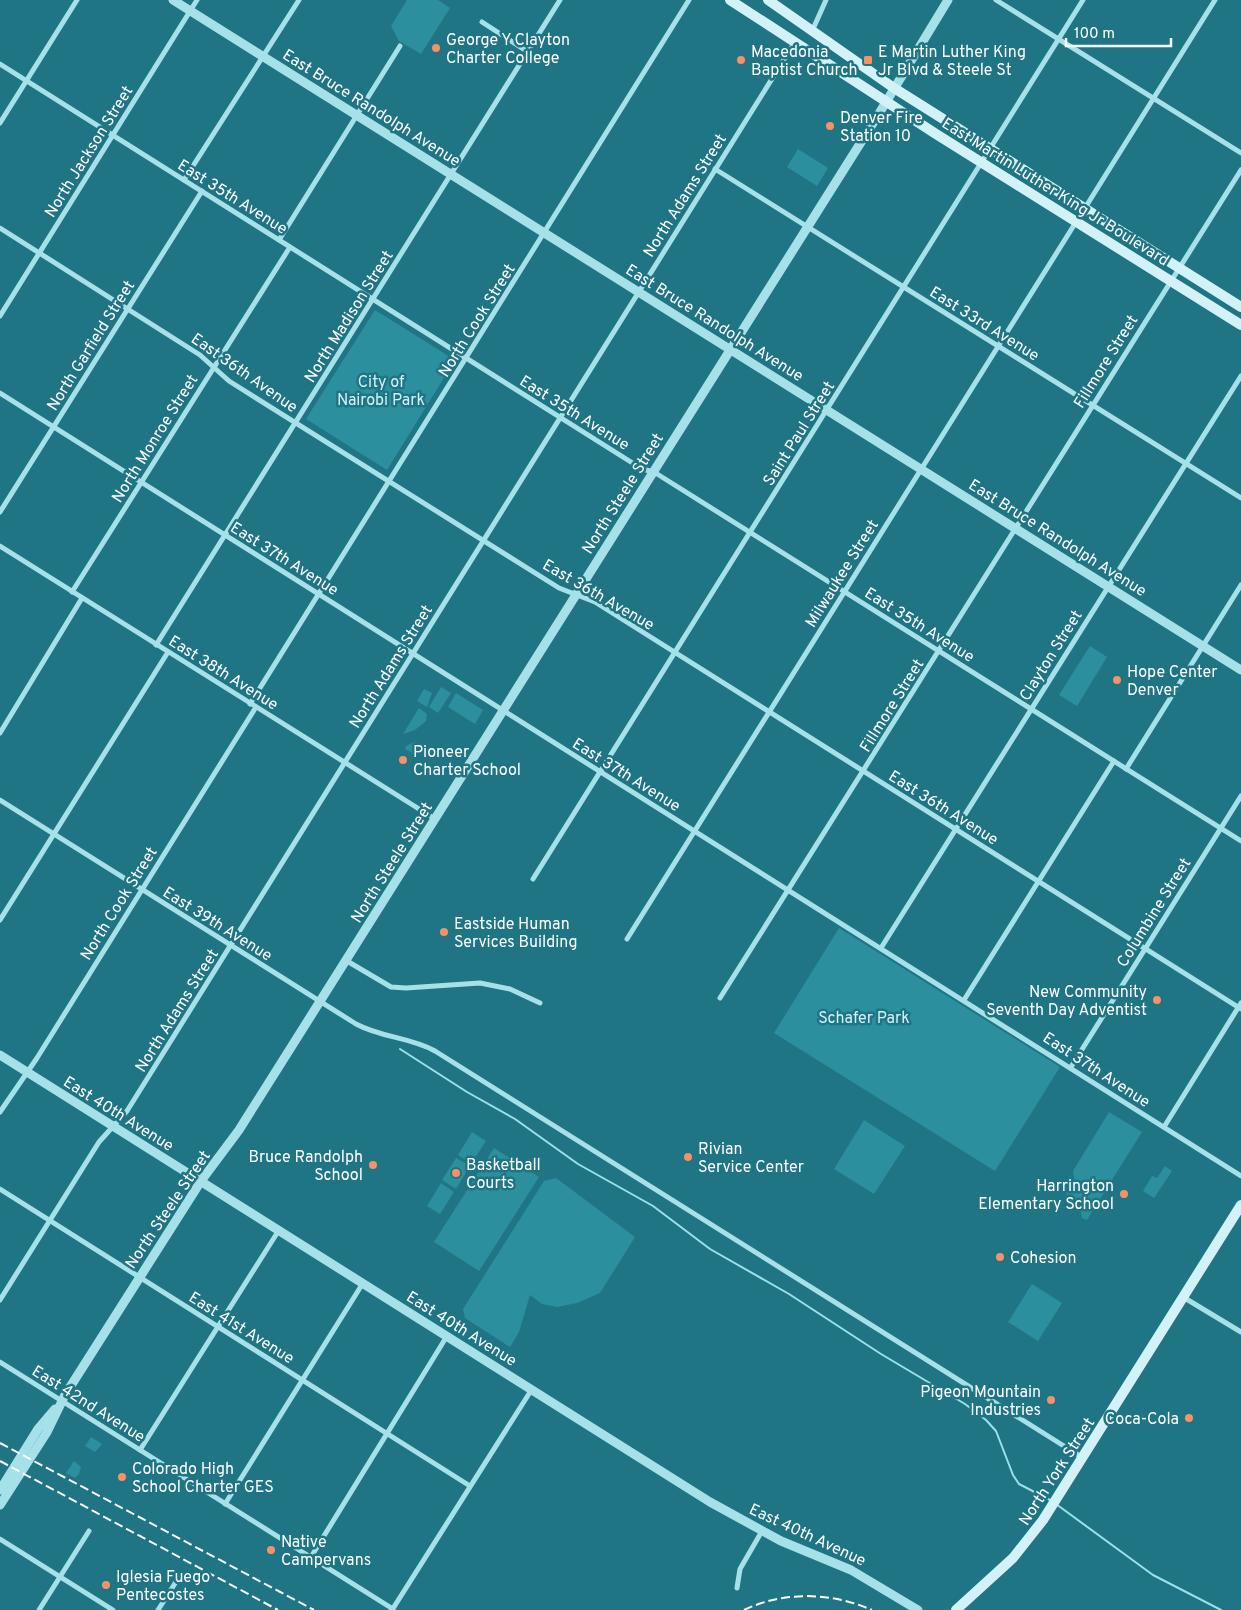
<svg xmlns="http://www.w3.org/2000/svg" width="1241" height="1610" viewBox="0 0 1241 1610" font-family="Overpass,sans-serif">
<rect width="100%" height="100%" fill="#1f7584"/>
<g fill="#2c8f9e">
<path d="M407,0H438L450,8L421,54L399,41L391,26Z"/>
<path d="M798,149L828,168L817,186L787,167Z"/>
<path d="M375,310L455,360L387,470L306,419Z"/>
<path d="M1090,646L1107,657L1077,706L1059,695Z"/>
<path d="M441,687L451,693L438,713L429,707Z"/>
<path d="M424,689L432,693L427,707L417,701Z"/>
<path d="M456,693L483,710L475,724L448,707Z"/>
<path d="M419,708L427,714L426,721L415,730L403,734Z"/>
<path d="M414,742L423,744L416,755L405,749L406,746Z"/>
<path d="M839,928L1060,1067L995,1171L774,1033Z"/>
<path d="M1109,1112L1142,1132L1087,1220L1082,1218L1079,1202L1069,1204L1065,1187L1075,1184L1073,1171Z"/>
<path d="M864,1120L905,1146L874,1194L834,1169Z"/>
<path d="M472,1132L486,1141L471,1164L458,1155Z"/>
<path d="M494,1148L539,1177L479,1271L434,1242Z"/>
<path d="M456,1158L470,1166L456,1189L442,1180Z"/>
<path d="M1165,1166L1172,1171L1154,1198L1143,1191L1152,1176L1157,1178Z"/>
<path d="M556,1178L635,1237L600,1293L577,1303L557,1307L542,1304L530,1295L519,1332L510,1347L465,1318L463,1309L544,1181Z"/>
<path d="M441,1183L454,1192L440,1214L427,1206Z"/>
<path d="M1032,1284L1062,1303L1038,1341L1008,1322Z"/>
<path d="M91,1437L102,1444L95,1452L85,1446Z"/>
<path d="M74,1461L81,1467L79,1474L75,1478L66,1473Z"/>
</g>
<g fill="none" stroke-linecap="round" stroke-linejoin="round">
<g stroke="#9ae1eb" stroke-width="2">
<path d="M400,1049L467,1092L515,1119L578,1164L653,1206L710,1249L789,1294L881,1354L965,1404L986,1420L996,1431L1013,1475L1019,1484L1050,1500"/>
<path d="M1056,1504L1153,1575L1221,1610"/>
</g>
<g stroke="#a6e1e9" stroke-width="5">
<path d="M996,0L1241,153"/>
<path d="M482,22L528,52"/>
<path d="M813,29L826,0"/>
<path d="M0,64L642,469L654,472L1241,841"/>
<path d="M0,123L77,0"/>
<path d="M715,169L1241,498"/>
<path d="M184,180L299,0"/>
<path d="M1085,208L1215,0"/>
<path d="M0,228L200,355L229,381L559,588L595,602L1241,1009"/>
<path d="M279,240L400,46"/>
<path d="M0,316L197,0"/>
<path d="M0,393L1241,1176"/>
<path d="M0,512L202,191"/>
<path d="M0,546L435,819"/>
<path d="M72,592L290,247"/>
<path d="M156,645L560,0"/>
<path d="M250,704L689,0"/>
<path d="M0,733L82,598"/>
<path d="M1126,769L1241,585"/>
<path d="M0,800L356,1024C382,1038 410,1037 435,1051L1083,1458"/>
<path d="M533,879L1083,0"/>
<path d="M0,920L168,652"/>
<path d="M627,939L1076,222"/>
<path d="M881,948L1241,376"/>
<path d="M347,961L391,987L406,988L480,983L510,989L540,1003"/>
<path d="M720,998L1241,170"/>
<path d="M964,1000L1114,761"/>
<path d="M1071,1067L1241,796"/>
<path d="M0,1112L37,1058L256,707"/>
<path d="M1164,1127L1241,1003"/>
<path d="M0,1189L470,1486"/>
<path d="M1183,1297L1241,1332"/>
<path d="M0,1300L99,1142L127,1111L795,42"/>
<path d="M0,1362L393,1609"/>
<path d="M140,1450L279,1230"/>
<path d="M225,1504L363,1283"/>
<path d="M0,1539L113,1610"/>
<path d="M311,1557L447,1336"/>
<path d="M737,1588L740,1569L762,1531"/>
<path d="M39,1610L89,1531"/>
<path d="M158,1610L181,1574"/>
<path d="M392,1610L532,1389"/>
</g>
<g stroke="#a6e1e9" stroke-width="9">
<path d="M173,0L1241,670"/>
<path d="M0,1055L710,1502L781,1541L851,1570L918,1610"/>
<path d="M0,1490L38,1429L55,1409"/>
<path d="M0,1505L47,1432L65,1395L140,1277L201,1181L239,1130L880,112L948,0"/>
</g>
<g stroke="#d2f2f7" stroke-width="10">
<path d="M730,0L936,134L1241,325"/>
<path d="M768,0L894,88L1241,307"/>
<path d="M956,1610L1013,1558L1043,1520L1241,1205"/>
</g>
<g stroke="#fff" stroke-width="2" stroke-dasharray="9 4" stroke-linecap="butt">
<path d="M0,1443L314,1610"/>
<path d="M0,1461L278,1610"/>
<path d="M744,1610C784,1591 831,1592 872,1610"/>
</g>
</g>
<g fill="#f89166" stroke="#1f7584" stroke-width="2">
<circle cx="436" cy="48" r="5"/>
<circle cx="741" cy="60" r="5"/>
<rect x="863" y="55" width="10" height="10" rx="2.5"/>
<circle cx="830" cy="126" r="5"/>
<circle cx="1117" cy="680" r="5"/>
<circle cx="403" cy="760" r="5"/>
<circle cx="444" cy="932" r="5"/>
<circle cx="1157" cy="1000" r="5"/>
<circle cx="688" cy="1157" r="5"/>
<circle cx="373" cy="1165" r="5"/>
<circle cx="456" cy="1173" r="5"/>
<circle cx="1124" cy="1194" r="5"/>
<circle cx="1000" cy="1257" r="5"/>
<circle cx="1051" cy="1400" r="5"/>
<circle cx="1189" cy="1418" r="5"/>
<circle cx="122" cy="1477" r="5"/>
<circle cx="271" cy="1550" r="5"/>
<circle cx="106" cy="1585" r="5"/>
</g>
<g text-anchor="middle" stroke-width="5" stroke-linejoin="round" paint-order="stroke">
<g font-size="16" fill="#fff" stroke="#1f7584" text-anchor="start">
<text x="446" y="45">George Y Clayton<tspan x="446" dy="18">Charter College</tspan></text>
<text x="751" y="57">Macedonia<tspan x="751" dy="18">Baptist Church</tspan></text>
<text x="878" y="57">E Martin Luther King<tspan x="878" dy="18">Jr Blvd &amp; Steele St</tspan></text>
<text x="840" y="123">Denver Fire<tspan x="840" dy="18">Station 10</tspan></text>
<text x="1127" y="677">Hope Center<tspan x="1127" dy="18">Denver</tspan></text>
<text x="413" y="757">Pioneer<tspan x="413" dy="18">Charter School</tspan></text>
<text x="454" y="929">Eastside Human<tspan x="454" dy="18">Services Building</tspan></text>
<text x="1147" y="997" text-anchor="end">New Community<tspan x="1147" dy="18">Seventh Day Adventist</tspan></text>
<text x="698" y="1154">Rivian<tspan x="698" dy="18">Service Center</tspan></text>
<text x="363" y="1162" text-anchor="end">Bruce Randolph<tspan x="363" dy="18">School</tspan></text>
<text x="466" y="1170">Basketball<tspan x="466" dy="18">Courts</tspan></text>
<text x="1114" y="1191" text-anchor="end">Harrington<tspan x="1114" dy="18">Elementary School</tspan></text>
<text x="1010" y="1263">Cohesion</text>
<text x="1041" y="1397" text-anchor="end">Pigeon Mountain<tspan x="1041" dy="18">Industries</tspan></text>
<text x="1179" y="1424" text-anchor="end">Coca-Cola</text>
<text x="132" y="1474">Colorado High<tspan x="132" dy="18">School Charter GES</tspan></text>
<text x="281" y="1547">Native<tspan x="281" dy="18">Campervans</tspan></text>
<text x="116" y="1582">Iglesia Fuego<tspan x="116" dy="18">Pentecostes</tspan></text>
</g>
<g font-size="16" fill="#fff" stroke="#1f7584">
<text transform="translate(372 107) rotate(32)" y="6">East Bruce Randolph Avenue</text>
<text transform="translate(88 151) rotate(-58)" y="6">North Jackson Street</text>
<text transform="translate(1056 191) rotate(32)" y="6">East Martin Luther King Jr Boulevard</text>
<text transform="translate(684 195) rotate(-58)" y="6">North Adams Street</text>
<text transform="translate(233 196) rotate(32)" y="6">East 35th Avenue</text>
<text transform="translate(348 316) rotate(-58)" y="6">North Madison Street</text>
<text transform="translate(476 320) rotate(-58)" y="6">North Cook Street</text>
<text transform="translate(715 322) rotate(32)" y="6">East Bruce Randolph Avenue</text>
<text transform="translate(985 323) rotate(32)" y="6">East 33rd Avenue</text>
<text transform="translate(90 345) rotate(-58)" y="6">North Garfield Street</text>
<text transform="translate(1105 361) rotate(-58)" y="6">Fillmore Street</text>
<text transform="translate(245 372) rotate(35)" y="6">East 36th Avenue</text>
<text transform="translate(575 412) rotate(32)" y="6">East 35th Avenue</text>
<text transform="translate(798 433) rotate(-58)" y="6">Saint Paul Street</text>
<text transform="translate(154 438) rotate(-58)" y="6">North Monroe Street</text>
<text transform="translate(622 493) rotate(-58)" y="6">North Steele Street</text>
<text transform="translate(1058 537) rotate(32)" y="6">East Bruce Randolph Avenue</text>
<text transform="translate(285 558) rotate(32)" y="6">East 37th Avenue</text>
<text transform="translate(841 573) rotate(-58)" y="6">Milwaukee Street</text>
<text transform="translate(599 594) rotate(30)" y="6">East 36th Avenue</text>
<text transform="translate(920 624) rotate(32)" y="6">East 35th Avenue</text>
<text transform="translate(1050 655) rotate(-58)" y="6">Clayton Street</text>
<text transform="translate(390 666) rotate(-58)" y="6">North Adams Street</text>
<text transform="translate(224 672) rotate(32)" y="6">East 38th Avenue</text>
<text transform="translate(891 705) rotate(-58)" y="6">Fillmore Street</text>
<text transform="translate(627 774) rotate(32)" y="6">East 37th Avenue</text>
<text transform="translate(944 807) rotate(32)" y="6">East 36th Avenue</text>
<text transform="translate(391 862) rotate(-58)" y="6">North Steele Street</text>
<text transform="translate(118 903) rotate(-58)" y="6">North Cook Street</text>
<text transform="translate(1153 912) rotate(-58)" y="6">Columbine Street</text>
<text transform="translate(218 923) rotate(32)" y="6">East 39th Avenue</text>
<text transform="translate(176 1010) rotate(-58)" y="6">North Adams Street</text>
<text transform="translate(1097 1069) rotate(33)" y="6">East 37th Avenue</text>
<text transform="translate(119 1113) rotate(32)" y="6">East 40th Avenue</text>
<text transform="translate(167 1209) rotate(-56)" y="6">North Steele Street</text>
<text transform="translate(242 1327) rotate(32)" y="6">East 41st Avenue</text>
<text transform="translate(462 1328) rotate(32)" y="6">East 40th Avenue</text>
<text transform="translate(89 1403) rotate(32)" y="6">East 42nd Avenue</text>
<text transform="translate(1056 1471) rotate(-57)" y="6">North York Street</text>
<text transform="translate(808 1534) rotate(25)" y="6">East 40th Avenue</text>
</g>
<g font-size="16" fill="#d0f2f8" stroke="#1f7584">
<text x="381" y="387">City of<tspan x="381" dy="18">Nairobi Park</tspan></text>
<text x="864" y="1023">Schafer Park</text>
</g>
</g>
<path d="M1066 38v8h105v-8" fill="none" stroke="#ffffff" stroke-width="2.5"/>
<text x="1074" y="38" font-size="15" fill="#ffffff" stroke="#1f7584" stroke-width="4" paint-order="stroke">100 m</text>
</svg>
